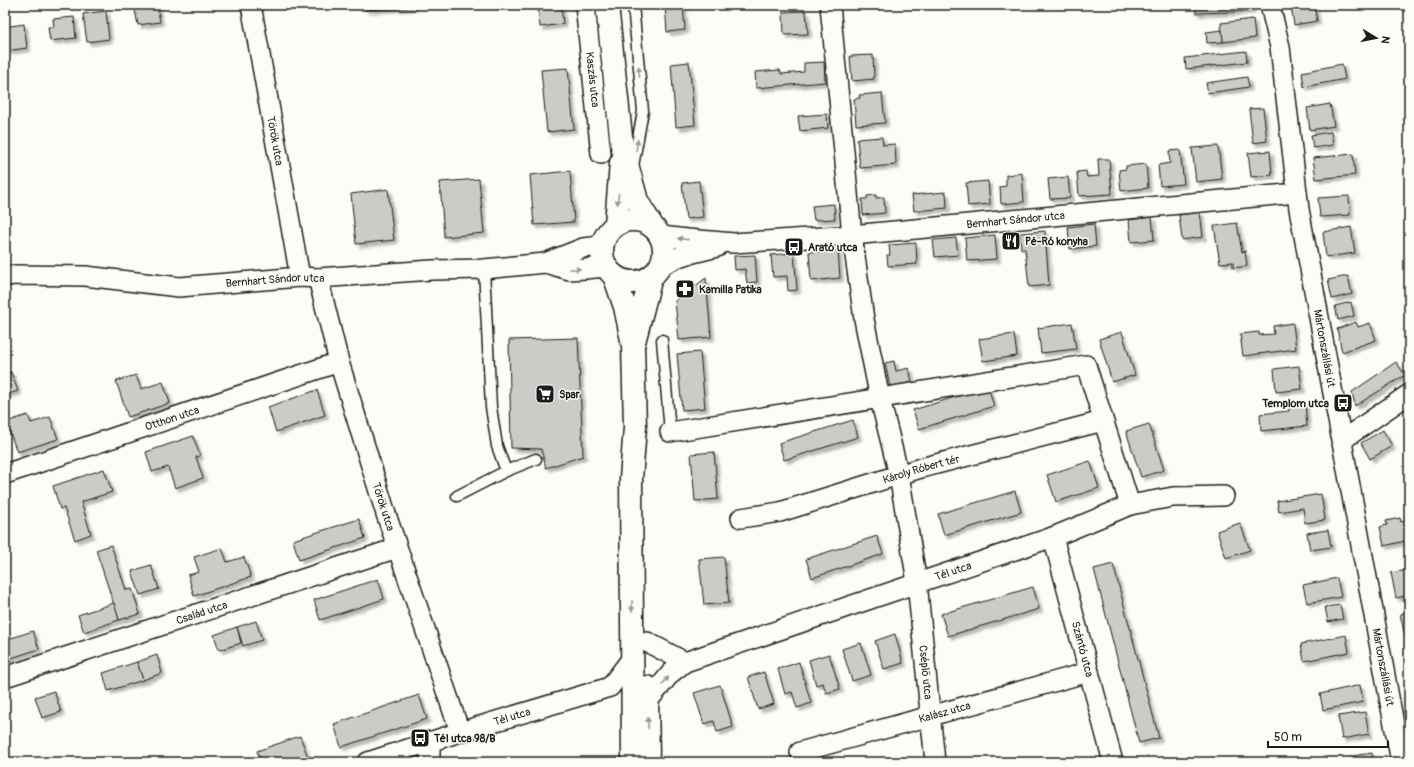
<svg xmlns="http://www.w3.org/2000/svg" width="1414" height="767" viewBox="0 0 1414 767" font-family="Pangolin,sans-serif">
<defs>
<filter id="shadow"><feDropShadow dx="3.5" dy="3.5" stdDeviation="1" flood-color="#0004"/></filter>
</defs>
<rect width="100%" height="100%" fill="#fdfcf7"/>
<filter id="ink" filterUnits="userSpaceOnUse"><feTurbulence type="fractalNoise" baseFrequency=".025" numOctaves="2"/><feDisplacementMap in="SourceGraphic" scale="8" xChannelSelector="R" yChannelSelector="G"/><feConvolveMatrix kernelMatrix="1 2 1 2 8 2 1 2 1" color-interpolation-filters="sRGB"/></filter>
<g filter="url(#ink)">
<g fill="#cccbc8" stroke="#1c1c1c" filter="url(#shadow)">
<path d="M134,5H157L160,22L138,25Z"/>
<path d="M365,5H414V7L365,10Z"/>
<path d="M538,5H561L563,24L540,27Z"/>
<path d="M665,5H683L685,30L667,32Z"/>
<path d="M1196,5H1251L1252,10L1234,12L1196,13Z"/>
<path d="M1291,5H1313V9L1315,8L1317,21L1294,25Z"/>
<path d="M106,11L109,39L87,42L83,14Z"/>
<path d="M806,11L808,34L784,35L783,12Z"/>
<path d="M74,17L76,38L50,41L48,27H54L53,19Z"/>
<path d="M1253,19L1255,38L1223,42L1221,23Z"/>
<path d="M24,24L27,48L5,51V27Z"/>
<path d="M1222,30L1223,42L1207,43L1206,32Z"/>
<path d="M1246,51L1247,62L1186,69L1185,58Z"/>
<path d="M873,55L874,79L852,81L850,56Z"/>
<path d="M689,62L695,125L676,127L671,64Z"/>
<path d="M824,62L825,82L756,88L755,72L780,70L781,74L804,72V63Z"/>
<path d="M1342,64L1345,79L1304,87L1302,72Z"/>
<path d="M568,68L574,129L547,132L541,70Z"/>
<path d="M1247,77L1249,87L1208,93L1206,83Z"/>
<path d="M882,93L885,123L856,125L854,99L860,98L859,95Z"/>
<path d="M1330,104L1334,126L1310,130L1307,108Z"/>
<path d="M1263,108L1267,141L1253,143L1249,109Z"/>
<path d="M827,114L828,128L800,131L798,116Z"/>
<path d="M1331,132L1333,145L1313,148L1311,135Z"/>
<path d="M882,137L883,145L895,144L896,165L860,168L857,139Z"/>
<path d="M1218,146L1222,179L1196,182L1192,148Z"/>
<path d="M1180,150L1184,184L1160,186L1158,165L1170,163L1169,151Z"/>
<path d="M1270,151L1272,175L1251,177L1248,153Z"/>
<path d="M1353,154L1355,175L1316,179L1313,158Z"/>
<path d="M1098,159H1109L1112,194L1079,196L1077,172L1086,171L1087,177L1099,176Z"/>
<path d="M1146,164L1148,188L1121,191L1119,170L1126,169V166Z"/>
<path d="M570,171L574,222L534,225L530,175Z"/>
<path d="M1022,173L1024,202L1001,204L1000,187L1006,186V175Z"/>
<path d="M1068,177L1070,198L1050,199L1048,179Z"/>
<path d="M479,179L484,233L444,237L440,182Z"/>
<path d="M699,181L703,217L686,219L682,183Z"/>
<path d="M988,181L990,204L968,206L966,183Z"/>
<path d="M388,189L394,240L356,244L351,194Z"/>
<path d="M946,192L947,208L914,211L912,195Z"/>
<path d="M876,195V198L884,197L885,213L863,215L862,199H867V196Z"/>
<path d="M1349,196L1350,215L1320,217L1318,198Z"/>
<path d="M834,204L835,219L814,220L812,206Z"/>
<path d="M1200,212L1203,237L1182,240L1179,215Z"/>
<path d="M1152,217L1154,240L1131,242L1129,220Z"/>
<path d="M1237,223L1242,252L1245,251L1247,266L1233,268V262L1220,263L1214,226Z"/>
<path d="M1094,224L1096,246L1070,249L1068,227Z"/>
<path d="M1351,227L1355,253L1326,257L1323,232Z"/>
<path d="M1045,231L1049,285L1029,287L1025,249H1021L1020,233Z"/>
<path d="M995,235L997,259L967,261L965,238Z"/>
<path d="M956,238L958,255L935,257L933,240Z"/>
<path d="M916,243L917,264L888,266L887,255H890L889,245Z"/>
<path d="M838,250L840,278L811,281L809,252Z"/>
<path d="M794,253L797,290L788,291L787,276L773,277L771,255Z"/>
<path d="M755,255L757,282L747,283L745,269L735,270L734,256Z"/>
<path d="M1348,276L1352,294L1332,299L1328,280Z"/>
<path d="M706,278L711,337L679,340L675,301Z"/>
<path d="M1351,302L1354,316L1338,320L1335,306Z"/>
<path d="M1356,322L1358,327L1370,323L1376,340L1342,352L1337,329Z"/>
<path d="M1072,323L1076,349L1041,353L1038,328Z"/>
<path d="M1293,323L1296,349L1243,356L1240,334L1259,332V335L1274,334L1273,326Z"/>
<path d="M1122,332L1135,375L1112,382L1099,339Z"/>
<path d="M1014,334L1017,356L983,361L979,339Z"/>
<path d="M578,338L583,456L546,468L541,449L511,448L509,340Z"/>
<path d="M700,352L705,408L682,410L677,354Z"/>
<path d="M894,361L896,371L909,368L912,382L890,387L885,363Z"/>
<path d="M1396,362L1405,375L1355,406L1352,392Z"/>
<path d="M1299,366L1302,389L1276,392L1274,369Z"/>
<path d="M11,372L18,391L5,395V374Z"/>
<path d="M136,375L141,389L163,382L170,403L128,417L116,381Z"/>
<path d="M988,387L994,406L919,429L913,410Z"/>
<path d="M317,390L325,415L276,432L268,407Z"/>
<path d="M1305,404L1307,426L1261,431L1260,414L1289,411V406Z"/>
<path d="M28,415L31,423L50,417L58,439L17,452L6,422Z"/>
<path d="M853,420L858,437L784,460L779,443Z"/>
<path d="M1149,424L1164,470L1141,477L1126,431Z"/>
<path d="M1383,430L1392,446L1370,459L1361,443Z"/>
<path d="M193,436L200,456L196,457L203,478L175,488L168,467L152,472L146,452Z"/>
<path d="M714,452L718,499L695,501L691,454Z"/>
<path d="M1090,461L1099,488L1056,502L1047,475Z"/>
<path d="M104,469L112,492L81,502L91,534L75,540L64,508L60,509L53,486Z"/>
<path d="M1015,491L1021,512L944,535L938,514Z"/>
<path d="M1321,494L1325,520L1305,523L1303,508L1279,512L1277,501Z"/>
<path d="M1400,518L1401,522L1404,521L1409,540L1384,546L1380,527L1387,525L1386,521Z"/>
<path d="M359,519L365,538L299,560L293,540Z"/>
<path d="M1240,523L1250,550L1226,558L1217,531Z"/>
<path d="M1328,530L1331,547L1310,550L1307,533Z"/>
<path d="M877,536L883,554L812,578L806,559Z"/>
<path d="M111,545L126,590L132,589L140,614L119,620L96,550Z"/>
<path d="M222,548L227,562L244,557L251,577L194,596L188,575L199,572L194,557Z"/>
<path d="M724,557L729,603L704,605L699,559Z"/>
<path d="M1113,564L1159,738L1139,743L1094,569Z"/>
<path d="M151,565L159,589L140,595L132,571Z"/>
<path d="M1407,570L1409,578V595L1396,598L1391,573Z"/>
<path d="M1337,578L1341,597L1307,603L1303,585Z"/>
<path d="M378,579L384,599L320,620L314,600Z"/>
<path d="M1033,587L1039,609L948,636L941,614Z"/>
<path d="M114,603L119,620L84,632L78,615Z"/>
<path d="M1340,605L1343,619L1328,622L1325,607Z"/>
<path d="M1409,612V635L1405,636L1400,614Z"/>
<path d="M256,621L262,640L243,646L237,627Z"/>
<path d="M237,627L241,643L219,650L214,635Z"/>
<path d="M33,631L39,649L5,660V640Z"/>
<path d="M895,634L903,663L884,669L875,641Z"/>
<path d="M1346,635L1349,652L1304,661L1301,644Z"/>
<path d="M861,643L871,675L852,681L842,649Z"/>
<path d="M829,654L840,689L826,693L823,683L816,685L809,660Z"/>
<path d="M157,655L162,673L143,680L137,662Z"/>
<path d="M137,662L143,680L108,691L103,673Z"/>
<path d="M799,662L811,703L797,708L792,692L785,694L778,669Z"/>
<path d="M764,672L774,704L758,709L748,677Z"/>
<path d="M720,685L733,727L717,732L714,721L704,724L694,693Z"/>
<path d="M1360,685L1363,702L1323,710L1320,694Z"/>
<path d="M54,691L61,712L42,718L35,697Z"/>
<path d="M419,695L427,719L341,747L334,724Z"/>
<path d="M1365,712L1369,734L1342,739L1338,716Z"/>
<path d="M300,736L309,760L303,762H261L257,751Z"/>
<path d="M1372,753L1374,762H1353L1352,756Z"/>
</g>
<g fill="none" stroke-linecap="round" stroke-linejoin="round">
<defs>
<g id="service">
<path d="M633,5L643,111L633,166"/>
<path d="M484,269L491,407L497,446L506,471"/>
<path d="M662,340L670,432"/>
<path d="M457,496L506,471L536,459"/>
</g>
<g id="minor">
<path id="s1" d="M251,5L300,277"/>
<path id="s2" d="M585,5L601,154"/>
<path id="s3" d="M830,5L852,235L864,319L880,399L899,475L917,582L935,762"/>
<path id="s4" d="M1270,5L1280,47L1299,209L1401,762"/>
<path id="s5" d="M661,236L687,239L734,243L852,235L1297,193"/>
<path d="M545,263L569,270L585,269L605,267"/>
<path d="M662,265L681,256L717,247"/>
<path id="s6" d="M5,276L16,275L85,276L179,287L300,277L318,278L432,270L484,269L545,263L583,248L601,246"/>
<path id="s7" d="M318,278L339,362L386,514L460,732"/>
<path d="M670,432L1086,365L1130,505"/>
<path d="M1341,441L1409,394"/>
<path id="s8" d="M5,474L339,362"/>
<path id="s9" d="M741,518L780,512L921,468L1103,421"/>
<path id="s10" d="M1053,537L1113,762"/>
<path d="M647,642L685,662"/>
<path id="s11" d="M5,677L397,548"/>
<path id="s12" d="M648,701L671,673L685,662L1053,537L1130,505L1173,497L1224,496"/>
<path id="s13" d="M800,752L1089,672"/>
<path id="s14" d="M368,762L460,732L610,687L632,658"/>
<path d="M430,762V741"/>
</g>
<g id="primary">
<path d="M607,5L622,146L637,201L651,224"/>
<circle cx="633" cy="251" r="31"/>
<path d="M616,224L621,163"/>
<path d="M615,278L625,307L633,345L635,427L631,479L633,762"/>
<path d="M634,342L651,277"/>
<path d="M647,687L648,762"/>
</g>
</defs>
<use href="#service" stroke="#1c1c1c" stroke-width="13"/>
<use href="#minor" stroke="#1c1c1c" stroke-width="22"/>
<use href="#primary" stroke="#1c1c1c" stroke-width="25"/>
<use href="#service" stroke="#fdfcf7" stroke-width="10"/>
<use href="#minor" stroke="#fdfcf7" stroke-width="19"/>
<use href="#primary" stroke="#fdfcf7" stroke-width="22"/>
</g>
<defs><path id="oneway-solid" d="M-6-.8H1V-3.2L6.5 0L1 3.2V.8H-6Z"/></defs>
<g fill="#989794">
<use href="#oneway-solid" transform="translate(639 72) rotate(-95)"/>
<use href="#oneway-solid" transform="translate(637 145) rotate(-80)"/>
<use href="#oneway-solid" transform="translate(618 199) rotate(95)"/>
<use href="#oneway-solid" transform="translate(683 239) rotate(-173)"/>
<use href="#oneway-solid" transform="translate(575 269)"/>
<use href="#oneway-solid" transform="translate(632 606) rotate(90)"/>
<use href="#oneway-solid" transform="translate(665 681) rotate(-49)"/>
<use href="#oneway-solid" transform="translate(648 723) rotate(-90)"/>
</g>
</g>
<defs>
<symbol id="restaurant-square" viewBox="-11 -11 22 22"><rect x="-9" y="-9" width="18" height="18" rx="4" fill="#1c1c1c" stroke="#fdfcf7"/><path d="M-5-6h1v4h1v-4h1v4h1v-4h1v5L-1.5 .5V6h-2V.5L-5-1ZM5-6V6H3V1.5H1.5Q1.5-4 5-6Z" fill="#fff"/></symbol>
<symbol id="bus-square" viewBox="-11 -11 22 22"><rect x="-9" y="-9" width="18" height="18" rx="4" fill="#1c1c1c" stroke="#fdfcf7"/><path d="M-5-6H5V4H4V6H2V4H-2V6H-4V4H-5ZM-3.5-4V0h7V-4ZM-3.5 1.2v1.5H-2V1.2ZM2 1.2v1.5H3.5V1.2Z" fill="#fff"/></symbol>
<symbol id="pharmacy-square" viewBox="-11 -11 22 22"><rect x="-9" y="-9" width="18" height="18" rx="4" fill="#1c1c1c" stroke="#fdfcf7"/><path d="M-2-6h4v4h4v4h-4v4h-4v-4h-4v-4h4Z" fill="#fff"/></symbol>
<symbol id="supermarket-square" viewBox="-11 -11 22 22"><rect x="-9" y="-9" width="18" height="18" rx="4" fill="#1c1c1c" stroke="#fdfcf7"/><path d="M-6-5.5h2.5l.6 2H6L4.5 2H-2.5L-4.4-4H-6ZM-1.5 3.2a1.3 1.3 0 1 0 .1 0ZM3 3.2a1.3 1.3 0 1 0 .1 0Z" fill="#fff"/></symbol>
</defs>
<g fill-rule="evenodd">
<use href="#restaurant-square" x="1000" y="230" width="22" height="22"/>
<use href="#bus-square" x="783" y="236" width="22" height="22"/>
<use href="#pharmacy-square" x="674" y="278" width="22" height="22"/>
<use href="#supermarket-square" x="534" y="383" width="22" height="22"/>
<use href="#bus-square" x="1332" y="392" width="22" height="22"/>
<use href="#bus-square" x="409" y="727" width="22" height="22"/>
</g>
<g text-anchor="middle" stroke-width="3" stroke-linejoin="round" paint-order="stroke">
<g font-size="11" fill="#1c1c1c" stroke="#fdfcf7">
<text dy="4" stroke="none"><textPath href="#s2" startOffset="75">Kaszás utca</textPath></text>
<text dy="4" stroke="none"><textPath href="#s1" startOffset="138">Török utca</textPath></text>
<text dy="4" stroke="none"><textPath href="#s5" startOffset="356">Bernhart Sándor utca</textPath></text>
<text dy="4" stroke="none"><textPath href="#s6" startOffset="271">Bernhart Sándor utca</textPath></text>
<text dy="4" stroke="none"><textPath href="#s4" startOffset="348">Mártonszállási út</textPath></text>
<text dy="4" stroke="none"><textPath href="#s8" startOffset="176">Otthon utca</textPath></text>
<text dy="4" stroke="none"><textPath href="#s9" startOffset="187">Károly Róbert tér</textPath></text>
<text dy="4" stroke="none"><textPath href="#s7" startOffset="238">Török utca</textPath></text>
<text dy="4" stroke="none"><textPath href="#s12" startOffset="337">Tél utca</textPath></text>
<text dy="4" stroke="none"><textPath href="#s11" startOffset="207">Család utca</textPath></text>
<text dy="4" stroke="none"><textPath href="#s10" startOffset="116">Szántó utca</textPath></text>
<text dy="4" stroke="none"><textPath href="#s4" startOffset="672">Mártonszállási út</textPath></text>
<text dy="4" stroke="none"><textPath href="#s3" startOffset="675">Cséplő utca</textPath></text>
<text dy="4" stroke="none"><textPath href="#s13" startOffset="150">Kalász utca</textPath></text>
<text dy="4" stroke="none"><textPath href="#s14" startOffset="151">Tél utca</textPath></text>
</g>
<g font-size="11" font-weight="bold" fill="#1c1c1c" stroke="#fdfcf7" text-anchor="start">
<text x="1025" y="245">Pé-Ró konyha</text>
<text x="808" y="251">Arató utca</text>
<text x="699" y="293">Kamilla Patika</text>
<text x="559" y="398">Spar</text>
<text x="1329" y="407" text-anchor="end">Templom utca</text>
<text x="434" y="742">Tél utca 98/B</text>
</g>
</g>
<rect width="1414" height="767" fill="none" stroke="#fdfcf7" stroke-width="20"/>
<rect x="10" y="10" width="1394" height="747" fill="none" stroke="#1c1c1c" stroke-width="1.5" filter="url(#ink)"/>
<g transform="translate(1376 38) rotate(100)" stroke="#fdfcf7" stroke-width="3" paint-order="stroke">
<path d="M0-3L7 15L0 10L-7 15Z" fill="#1c1c1c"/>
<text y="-6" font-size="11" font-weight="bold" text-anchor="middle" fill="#1c1c1c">N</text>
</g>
<path d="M1268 741v6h120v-6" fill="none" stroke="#1c1c1c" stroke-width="2"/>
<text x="1274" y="741" font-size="12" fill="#1c1c1c" stroke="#fdfcf7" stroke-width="3" paint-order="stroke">50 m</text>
</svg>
